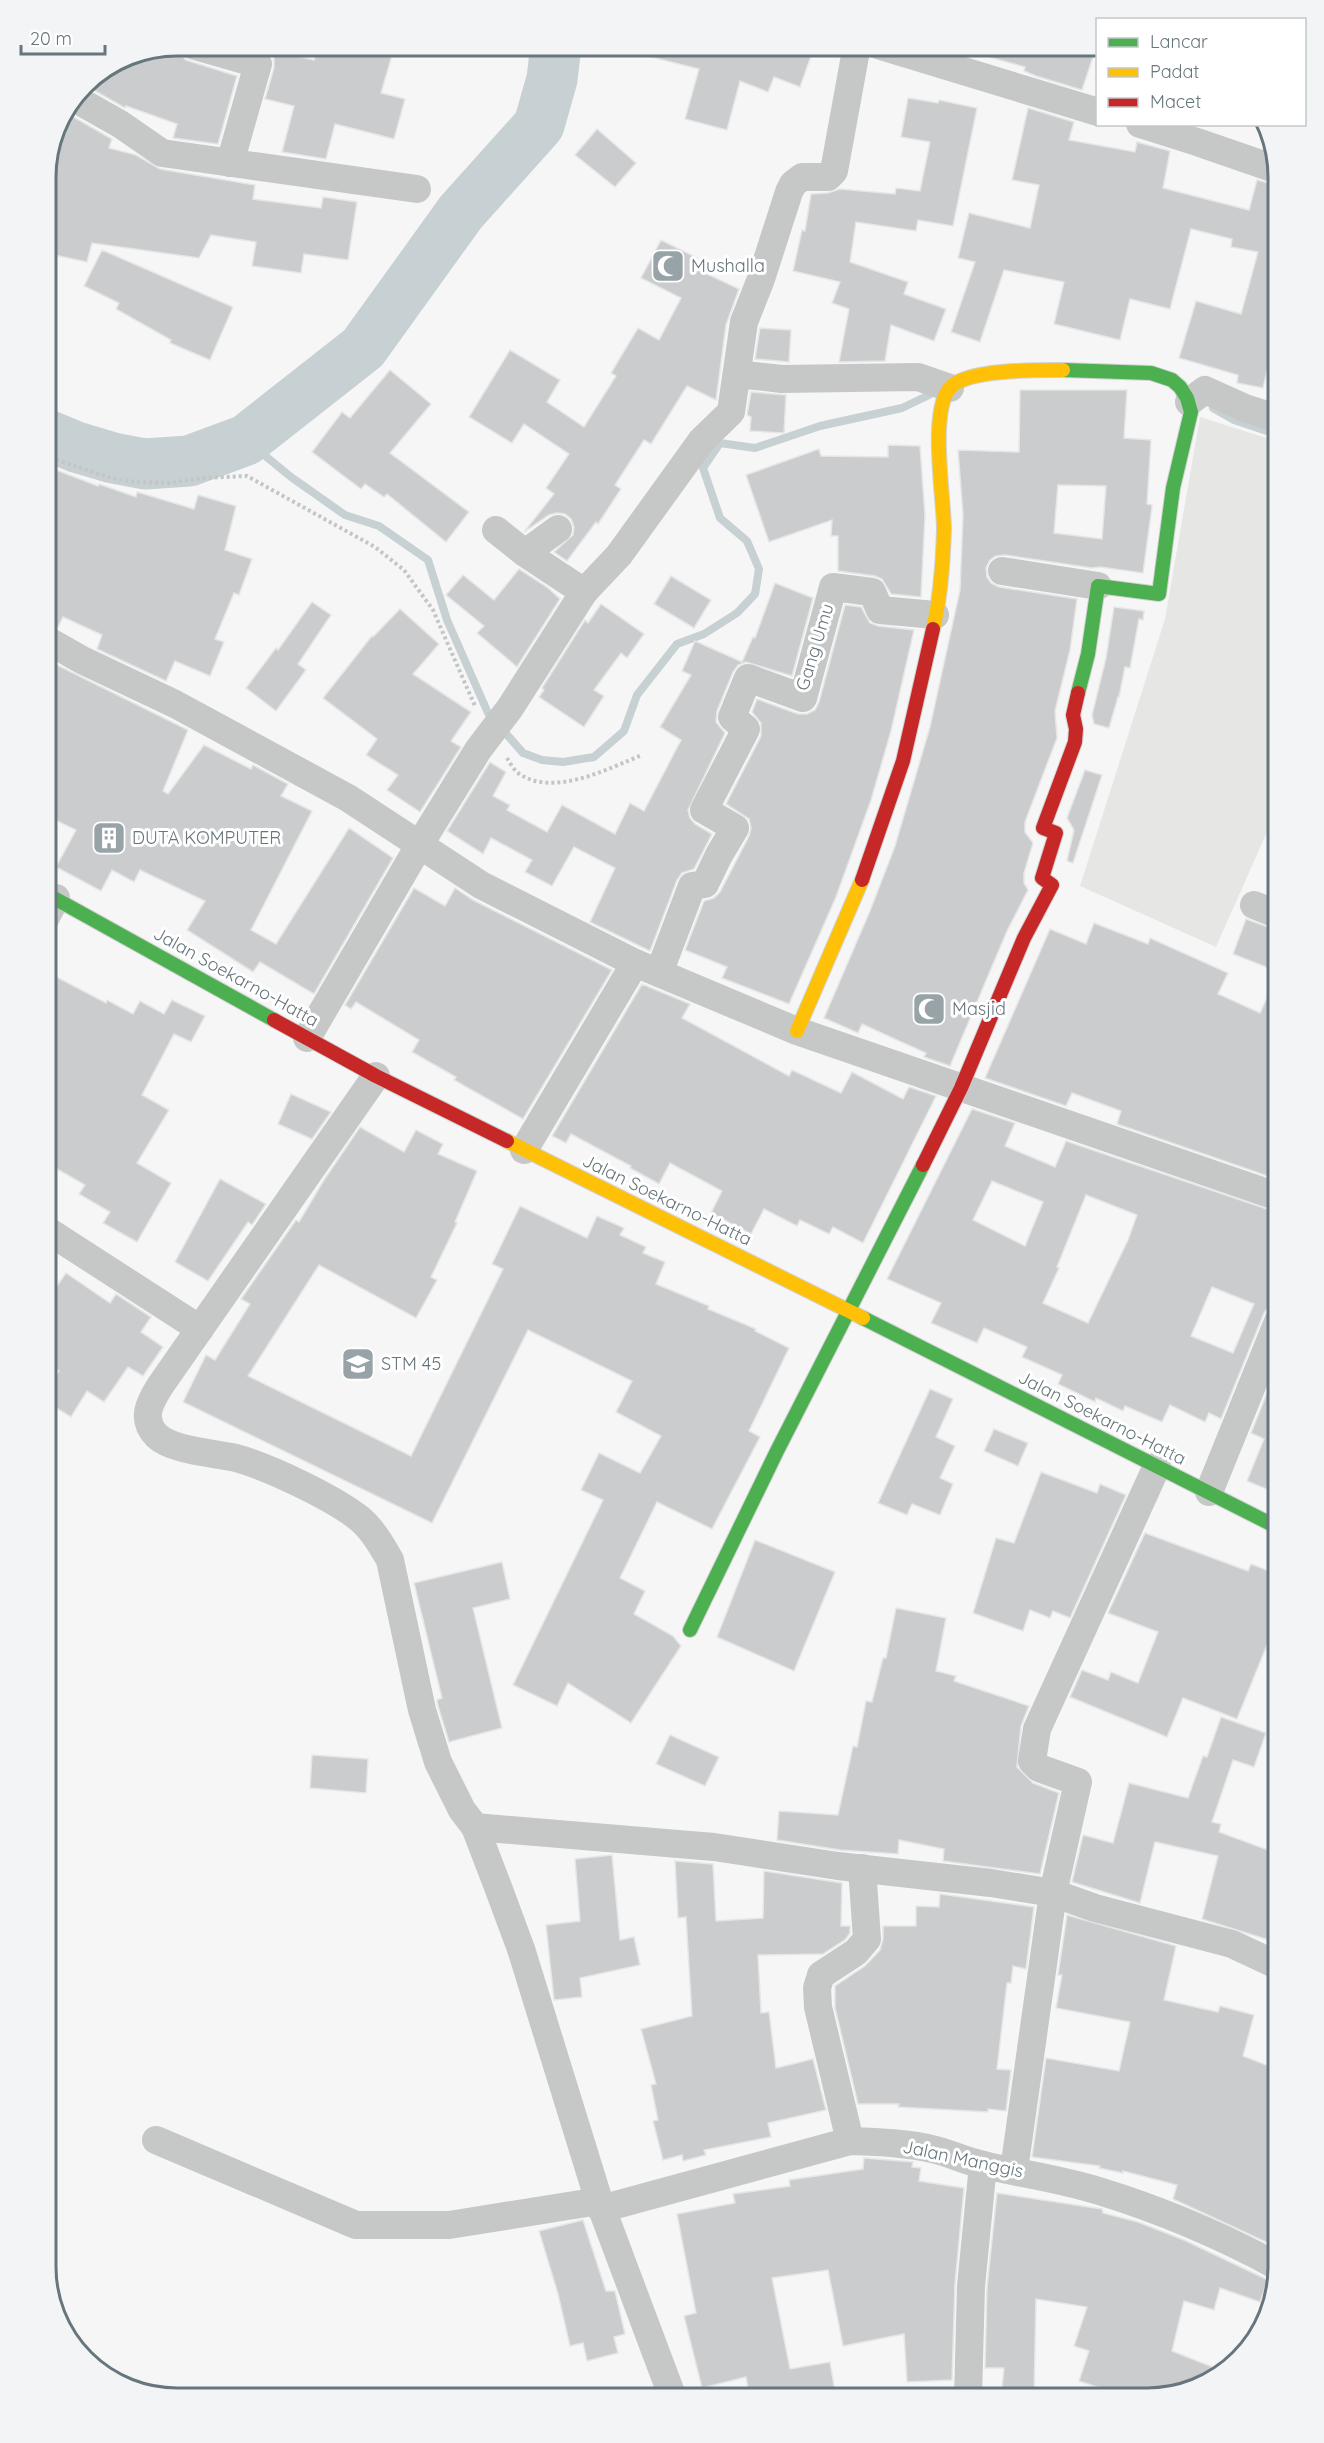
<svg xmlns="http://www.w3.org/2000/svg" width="1324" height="2443" viewBox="0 0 1324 2443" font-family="Quicksand,sans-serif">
<rect width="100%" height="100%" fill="#f6f6f6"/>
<path fill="#e6e7e4" d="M1200,417L1279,442V805L1216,947L1080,886L1165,619Z"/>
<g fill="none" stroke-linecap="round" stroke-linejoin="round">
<g stroke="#c7d0d2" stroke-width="8">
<path d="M1213,408L1234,420L1279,435"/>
<path d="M246,440L291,477L345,515L379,526L428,560L447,620L488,713L523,753L542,760L563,762L594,757L624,731L637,695L677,644L704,634L737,613L755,594L759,569L747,541L720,518L703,468L720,443L755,448L820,426L902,408L929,395L936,389"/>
</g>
<path stroke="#c7d0d2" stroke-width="51" d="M45,434L76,447L113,458L145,464L189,461L246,440L363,348L461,212L539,125L552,79L556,45"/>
</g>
<g fill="#cacccd" stroke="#e6e6e6" stroke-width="1.5" fill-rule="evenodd">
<path d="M318,45H395L381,93L405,99L394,139L335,124L326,159L282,152L294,106L265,99L274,68V50L314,60Z"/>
<path d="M636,45H815L800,87L774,77L768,92L740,81L727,130L685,119L699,69L635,53Z"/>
<path d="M972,45H1097L1082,90L1036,76L1024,71L1025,67L971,52Z"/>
<path d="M167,47L177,50L186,60L237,76L218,144L173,138L177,124L126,106L125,108L83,84L127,55Z"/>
<path d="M908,98L938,103L939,100L977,108L953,226L918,220L916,231L856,222L850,262L908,282L904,294L946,309L934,341L891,325L885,361L839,362L849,309L832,303L840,282L793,271L802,230L805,231L811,194L828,193L840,189L895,194L896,188L920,191L930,142L901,137Z"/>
<path d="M1028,108L1074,122L1069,140L1135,152L1137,142L1170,151L1163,188L1249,210L1257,180L1279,186V320L1263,388L1237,383L1238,375L1179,358L1196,301L1241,314L1258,252L1231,247L1232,239L1191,229L1170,309L1130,299L1120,340L1054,324L1064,282L1004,270L980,342L951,332L975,262L958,258L969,213L1030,228L1039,185L1012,180Z"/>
<path d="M65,112L112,139L109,148L136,155L160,169L255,185L253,199L321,208L323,197L357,202L348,260L304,254L301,273L252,266L256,242L211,235L199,258L92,243L87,262L45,253V169L55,126Z"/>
<path d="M597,129L636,163L615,187L575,155Z"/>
<path d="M661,240L697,258L692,267L739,289L726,325L716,400L687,386L651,444L644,440L615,485L621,489L598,524L596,522L567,561L554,552L573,535L574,527L571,519L565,514L557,513L549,515L524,532L554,494L546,488L569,454L524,424L512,443L469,417L510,350L560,380L547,402L584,427L616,376L611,373L638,328L659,340L681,298L641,278Z"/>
<path d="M102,250L233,307L210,360L170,343L171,340L116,309L119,303L84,286Z"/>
<path d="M760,328L791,330L789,362L755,359Z"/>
<path d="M390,370L431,404L390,453L469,512L446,542L387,494L384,497L365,484L361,489L312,452L342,412L350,418Z"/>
<path d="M1020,390H1127L1124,438L1151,440L1147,504L1152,505V507L1143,573L1100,567L1092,568L1005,555L996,556L990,560L986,568L987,577L991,583L999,587L1077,599L1070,650L1055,711L1057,738L1025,822V832L1033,843L1024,873V883L1028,890L1007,931L950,1066L924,1057L926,1053L862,1024L858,1033L824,1018L870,911L895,846L930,727L960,590L963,515L958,450L1019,452ZM1058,485L1106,486L1102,539L1054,533Z"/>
<path d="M751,392L786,395L784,433L750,431L751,417L747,415Z"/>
<path d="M888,445L920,446L925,515L921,597L891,594L882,579L875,576L838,571V536H831L832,520L769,542L746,475L819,449L821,456L888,457Z"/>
<path d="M51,468L98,486L99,484L136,497L137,492L194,509L198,495L236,506L225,550L252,559L239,595L234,593L215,639L224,642L210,676L175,661L166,681L97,649L102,635L63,617L58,627L45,623V482Z"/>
<path d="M519,569L547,587L560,599L517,667L477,633L484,626L446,595L463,575L494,600Z"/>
<path d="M671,576L711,600L694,628L654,604Z"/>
<path d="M775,583L813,598L792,676L746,662L738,665L733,672L717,711L716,722L725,733L688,810L690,818L695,824L712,834L694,869L682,873L677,880L650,951L590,922L615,868L574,847L552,886L525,872L532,860L491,838L483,854L447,831L490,762L506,772L493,796L510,805L507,810L547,832L562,805L615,834L630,803L644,811L681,740L660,727L691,675L682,671L695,641L742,662L753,637L755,638Z"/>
<path d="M312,602L331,615L298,664L306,670L276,711L246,688L276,648L278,650Z"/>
<path d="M601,604L644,634L627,658L621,653L594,690L604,696L584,727L539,697L544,690L542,688L585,620L588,623Z"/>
<path d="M845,605L861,607L870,623L878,626L914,630L891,731L871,800L836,897L789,1004L722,978L727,967L685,950L704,901L714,898L720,892L749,836L751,828L749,819L726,804L761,736V723L752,712L757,699L798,714H807L815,710L819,702Z"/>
<path d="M1114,607L1144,611L1143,620L1139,619L1130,668L1125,667L1119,697H1118L1109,728L1094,724L1092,715L1106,658Z"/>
<path d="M400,609L439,644L413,674L471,712L451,741L461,747L420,812L387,790L398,775L366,755L377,739L323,698L372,636L373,637Z"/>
<path d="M45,659L188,730L163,791L168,794L204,745L251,769L253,765L288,784L281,796L312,811L251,930L276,944L349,828L393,858L314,994L260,962L253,972L187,930L205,901L140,870L134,882L112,870L101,891L56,867L76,830L45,815Z"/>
<path d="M1085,770L1102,775L1073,863L1067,861L1074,830L1067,818Z"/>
<path d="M414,888L445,906L455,888L473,900L612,970L523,1119L454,1080L456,1077L412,1052L419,1040L356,1002L351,1009L345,1005Z"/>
<path d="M1246,919L1279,931V972L1233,954Z"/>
<path d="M1094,923L1148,944L1150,938L1228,973L1218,994L1260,1013L1279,972V1180L1117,1124L1121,1111L1072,1093L1066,1106L985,1078L1050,929L1086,944Z"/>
<path d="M45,971L106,1003L107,1000L133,1014L140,1001L164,1014L172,1000L205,1016L191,1042L174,1034L142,1095L169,1110L137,1163L171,1183L137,1242L103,1223L110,1212L79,1194L85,1185L45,1162Z"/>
<path d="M642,984L690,1004L682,1018L789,1076L792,1070L841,1093L852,1072L903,1099L909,1087L936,1096L863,1243L833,1227L829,1234L800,1220L797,1226L764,1209L751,1234L711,1213L722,1191L670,1163L659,1184L630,1168L631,1166L571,1134L566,1143L552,1136Z"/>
<path d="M291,1094L331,1112L312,1139L278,1124Z"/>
<path d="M972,1109L1015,1123L1005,1146L1055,1167L1066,1141L1279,1213V1303L1269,1306L1264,1313L1221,1419L1209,1413L1205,1422L1170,1405L1162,1422L1125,1406L1123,1411L1096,1398L1095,1402L1058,1384L1062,1375L1022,1357L1027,1347L984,1328L977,1343L931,1323L941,1303L887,1279ZM992,1181L1043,1202L1025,1246L973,1220ZM1086,1195L1137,1215L1128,1240L1088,1323L1043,1303L1059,1268L1057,1267ZM1212,1287L1254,1304L1233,1353L1191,1336Z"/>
<path d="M360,1127L404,1152L416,1130L443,1144L438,1154L477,1171L455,1222L457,1223L431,1277L437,1280L416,1318L319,1265L248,1376L411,1456L503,1269L492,1264L520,1206L587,1238L597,1216L624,1228L620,1235L646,1247L643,1253L665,1262L656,1284L709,1306L708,1309L756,1329L755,1331L789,1348L749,1431L760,1437L712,1529L657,1502L620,1578L645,1591L634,1614L673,1636L681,1646L631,1723L568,1683L557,1706L513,1685L603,1500L581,1490L599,1453L640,1473L661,1436L616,1412L632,1381L528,1330L432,1523L183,1402L206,1355L215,1360L250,1304L241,1299L296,1220L299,1222L324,1180Z"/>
<path d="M220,1179L266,1204L252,1225L248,1222L208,1281L175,1262Z"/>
<path d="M66,1273L110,1303L116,1294L151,1317L141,1332L163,1347L143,1376L128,1367L104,1402L87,1391L71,1417L45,1401V1392L59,1371L45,1361V1303Z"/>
<path d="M1279,1363V1479L1274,1492L1247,1481L1264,1439L1251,1433Z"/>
<path d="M930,1389L953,1399L936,1437L955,1446L940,1478L953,1484L940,1515L912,1504L907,1515L878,1503Z"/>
<path d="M994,1429L1028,1443L1018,1466L984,1451Z"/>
<path d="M1041,1472L1097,1493L1100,1484L1126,1495L1070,1618L1053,1611L1050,1618L1030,1610L1023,1631L973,1613L996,1538L1014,1543Z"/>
<path d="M1145,1533L1248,1571L1251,1564L1279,1575V1644L1269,1640L1237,1719L1183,1698L1167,1737L1070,1697L1082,1670L1108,1680L1111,1672L1138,1683L1158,1632L1108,1613Z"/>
<path d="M755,1540L835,1572L794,1671L717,1637Z"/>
<path d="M502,1562L510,1599L473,1608L502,1728L449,1742L438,1706L437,1700L442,1698L414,1583Z"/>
<path d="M896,1608L946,1618L936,1671L956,1676L954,1681L1029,1706L1021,1726L1017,1767L1033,1783L1059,1793L1040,1874L943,1861L944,1849L899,1840L898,1854L840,1850L777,1840L779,1811L838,1815L853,1746L857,1747L866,1701L872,1702L883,1658H886Z"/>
<path d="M1221,1717L1266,1733L1254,1767L1233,1760L1212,1822L1221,1824L1219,1832L1279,1854V1927L1275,1942L1202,1919L1218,1856L1155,1842L1140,1903L1072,1882L1083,1835L1113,1843L1129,1783L1188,1798L1203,1756L1207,1757Z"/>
<path d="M670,1735L719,1757L705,1786L656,1764Z"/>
<path d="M312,1755L368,1759L366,1793L310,1788Z"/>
<path d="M612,1855L620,1940L634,1937L640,1965L580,1978L582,1997L554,2000L546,1925L580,1921L575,1859Z"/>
<path d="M675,1861L713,1864L716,1921L763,1918L764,1871L842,1883L841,1926H850V1933L845,1940L823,1954L758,1955L761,2013L769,2012L776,2068L813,2059L826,2110L768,2123L771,2137L704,2150L706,2155L683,2161L682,2155L663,2160L653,2121L658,2120L651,2085L656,2084L641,2029L692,2016L686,1917L678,1918Z"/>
<path d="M940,1894L1034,1907L1026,1969L1013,1966L1011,1983H1007L997,2069L1011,2070L1006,2111L988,2109V2112L898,2107L899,2104H858L835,2008V1986L865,1966L880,1950L883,1939V1926H916V1906L939,1907Z"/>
<path d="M1067,1915L1176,1946L1164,2000L1218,2012L1220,2006L1254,2015L1243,2056L1279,2070V2248L1173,2199L1177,2185L1123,2171V2173L1099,2168L1100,2166L1032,2157L1046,2058L1119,2071L1130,2022L1056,2008L1062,1975H1058Z"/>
<path d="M864,2158L913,2162L912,2167L921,2168L919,2181L964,2188L955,2284L952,2380L907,2382L904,2334L843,2346L828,2270L772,2278L790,2369L830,2362L835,2392L802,2398H750L746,2377L702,2388L684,2316L696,2313L677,2214L735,2203L733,2194L790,2186L789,2180L863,2169Z"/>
<path d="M997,2193L1102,2209L1103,2213L1138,2222L1184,2240L1268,2280L1260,2302L1220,2288L1214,2310L1184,2301L1172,2351L1220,2370L1198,2388L1147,2398H1097L1100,2388L1079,2381L1089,2351L1074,2346L1087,2307L1036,2299L1034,2398H1001L1004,2368H985L987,2287Z"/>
<path d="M583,2220L606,2291H615L625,2334L614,2337L618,2353L587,2361L583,2343L570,2346L558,2294L539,2231Z"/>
</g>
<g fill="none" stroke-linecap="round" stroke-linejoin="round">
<defs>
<g id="fast">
<path d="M1063,370L1151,373L1172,380L1180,387L1187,398L1191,412L1173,488L1159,594L1098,586L1088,654L1078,693"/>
<path d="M45,893L274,1020"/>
<path d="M863,1318L1279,1528"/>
<path d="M690,1630L777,1451L923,1165"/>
</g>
<g id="slow">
<path d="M933,629C941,596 943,563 944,529C944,498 928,406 952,386C970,369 1038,370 1063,370"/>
<path d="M797,1031L862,880"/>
<path d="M507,1141L863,1318"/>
</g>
<g id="jam">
<path d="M862,880L903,761L933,629"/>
<path d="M274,1020L376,1076L507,1141"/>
<path d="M923,1165L961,1088L1024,938L1052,885L1042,878L1056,833L1043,828L1075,742L1076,729L1073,715L1078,693"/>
</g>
</defs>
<use href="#fast" stroke="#d1d2d3" stroke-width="16"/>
<use href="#slow" stroke="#d1d2d3" stroke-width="16"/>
<use href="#jam" stroke="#d1d2d3" stroke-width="16"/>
<g stroke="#c4c6c6" stroke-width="4" stroke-dasharray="3 3" stroke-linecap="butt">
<path d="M45,456L111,478L136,482L169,483L202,478L247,476L375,547L404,570L433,610L475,706"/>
<path d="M507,758C510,763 514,770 518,773C553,798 607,769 642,755"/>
</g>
<g stroke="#c6c7c7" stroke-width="28">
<path d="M192,45L258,64L230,163"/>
<path d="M878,45L1098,112"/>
<path d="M74,98L120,124L162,153L417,189"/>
<path d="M1140,124L1197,142L1278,170"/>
<path d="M737,374L782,379L918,377L950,388"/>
<path d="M1189,402L1205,390L1245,408L1279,419"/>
<path d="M558,529L525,553L584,592"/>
<path d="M496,530L525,553"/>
<path d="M1002,571L1098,586"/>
<path d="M45,639L82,660L175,704L348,798L481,885L635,963L797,1031L1279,1197"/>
<path d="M1254,905L1279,915"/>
<path d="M45,919L56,898"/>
<path d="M659,973L692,886L705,884L719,855L735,828L704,810L746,729L732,717L748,678L803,698L833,587L872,592L880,610L935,615"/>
<path d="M307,1038L420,844L478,750L510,708L584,592L619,555L702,440L731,412L744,322L761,279L789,192L793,184L802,177H828L834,171L857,45"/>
<path d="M376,1076L160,1386C150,1402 140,1419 157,1436C173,1451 215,1453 236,1458C269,1467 334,1498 360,1519C373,1530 382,1546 390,1560L422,1710L438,1762L462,1810L475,1827L498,1887L521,1949L599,2201L673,2398"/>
<path d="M524,1150L635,963"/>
<path d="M45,1229L200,1329"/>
<path d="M1209,1492L1279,1319"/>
<path d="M475,1827L714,1847L838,1866L991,1883L1053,1893L1095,1908L1232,1944L1279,1966"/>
<path d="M156,2140L356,2225H449L599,2201"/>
<path d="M850,2141L818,2007L817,1988L821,1975L856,1952L867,1939L862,1868"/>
<path d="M1014,2170L1053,1893L1078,1782L1039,1768L1032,1761L1037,1729L1157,1466"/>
<path d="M601,2209L850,2141C879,2142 908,2143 936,2150C952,2154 967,2162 984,2165C1022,2174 1061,2179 1099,2191C1161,2210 1222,2236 1279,2267"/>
<path d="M968,2398L971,2286L983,2165"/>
</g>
<use href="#fast" stroke="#4caf50" stroke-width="14"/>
<use href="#slow" stroke="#ffc107" stroke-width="14"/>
<use href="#jam" stroke="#c62828" stroke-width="14"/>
</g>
<defs>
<symbol id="mosque-square" viewBox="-11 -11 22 22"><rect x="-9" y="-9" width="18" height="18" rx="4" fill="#98a3a7" stroke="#fff"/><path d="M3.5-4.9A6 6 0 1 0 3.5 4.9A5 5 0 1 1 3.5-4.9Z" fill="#fff"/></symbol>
<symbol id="building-square" viewBox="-11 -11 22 22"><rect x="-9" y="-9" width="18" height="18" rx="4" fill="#98a3a7" stroke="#fff"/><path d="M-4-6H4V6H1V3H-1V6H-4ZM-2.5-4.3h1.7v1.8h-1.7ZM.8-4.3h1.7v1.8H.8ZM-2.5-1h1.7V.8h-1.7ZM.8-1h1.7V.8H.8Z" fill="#fff"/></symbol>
<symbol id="school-square" viewBox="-11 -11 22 22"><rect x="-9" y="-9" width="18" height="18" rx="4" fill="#98a3a7" stroke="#fff"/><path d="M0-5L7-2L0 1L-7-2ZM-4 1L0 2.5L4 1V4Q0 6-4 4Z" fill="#fff"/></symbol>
</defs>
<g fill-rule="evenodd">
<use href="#mosque-square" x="649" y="247" width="38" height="38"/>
<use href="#building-square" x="90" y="819" width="38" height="38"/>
<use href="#mosque-square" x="910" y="990" width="38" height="38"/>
<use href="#school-square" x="339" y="1345" width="38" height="38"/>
</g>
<g text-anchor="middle" stroke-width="6" stroke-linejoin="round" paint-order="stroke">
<g font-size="18" fill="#66767c" stroke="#fff" text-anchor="start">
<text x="691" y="272">Mushalla</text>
<text x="132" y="844">DUTA KOMPUTER</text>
<text x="952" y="1015">Masjid</text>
<text x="381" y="1370">STM 45</text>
</g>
<g font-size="18" fill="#66767c" stroke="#fff">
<text transform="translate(815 647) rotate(-73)" y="6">Gang Umu</text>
<text transform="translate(236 977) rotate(29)" y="6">Jalan Soekarno-Hatta</text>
<text transform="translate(667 1200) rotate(26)" y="6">Jalan Soekarno-Hatta</text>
<text transform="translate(1102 1418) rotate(27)" y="6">Jalan Soekarno-Hatta</text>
<text transform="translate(963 2159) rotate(12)" y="6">Jalan Manggis</text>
</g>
</g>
<path d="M0 0H1324V2443H0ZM177 56H1147A121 121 0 0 1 1268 177V2267A121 121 0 0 1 1147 2388H177A121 121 0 0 1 56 2267V177A121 121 0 0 1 177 56Z" fill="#f3f4f5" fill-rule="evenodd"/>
<path fill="none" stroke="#66767c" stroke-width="3" d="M177 56H1147A121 121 0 0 1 1268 177V2267A121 121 0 0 1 1147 2388H177A121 121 0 0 1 56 2267V177A121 121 0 0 1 177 56Z"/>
<rect x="1096" y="18" width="210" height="108" fill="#ffffff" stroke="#c2c8cb" stroke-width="1.5"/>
<rect x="1108" y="38" width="30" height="9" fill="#4caf50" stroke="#c2c8cb" stroke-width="1.5"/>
<text x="1150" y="48" font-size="18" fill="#66767c">Lancar</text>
<rect x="1108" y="68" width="30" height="9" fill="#ffc107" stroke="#c2c8cb" stroke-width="1.5"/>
<text x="1150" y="78" font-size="18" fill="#66767c">Padat</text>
<rect x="1108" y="98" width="30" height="9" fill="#c62828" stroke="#c2c8cb" stroke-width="1.5"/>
<text x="1150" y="108" font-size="18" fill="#66767c">Macet</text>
<path d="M21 45v9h84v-9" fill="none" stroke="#66767c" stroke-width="3"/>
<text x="30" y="45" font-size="18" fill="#66767c" stroke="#ffffff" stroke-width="4.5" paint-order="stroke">20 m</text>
</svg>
